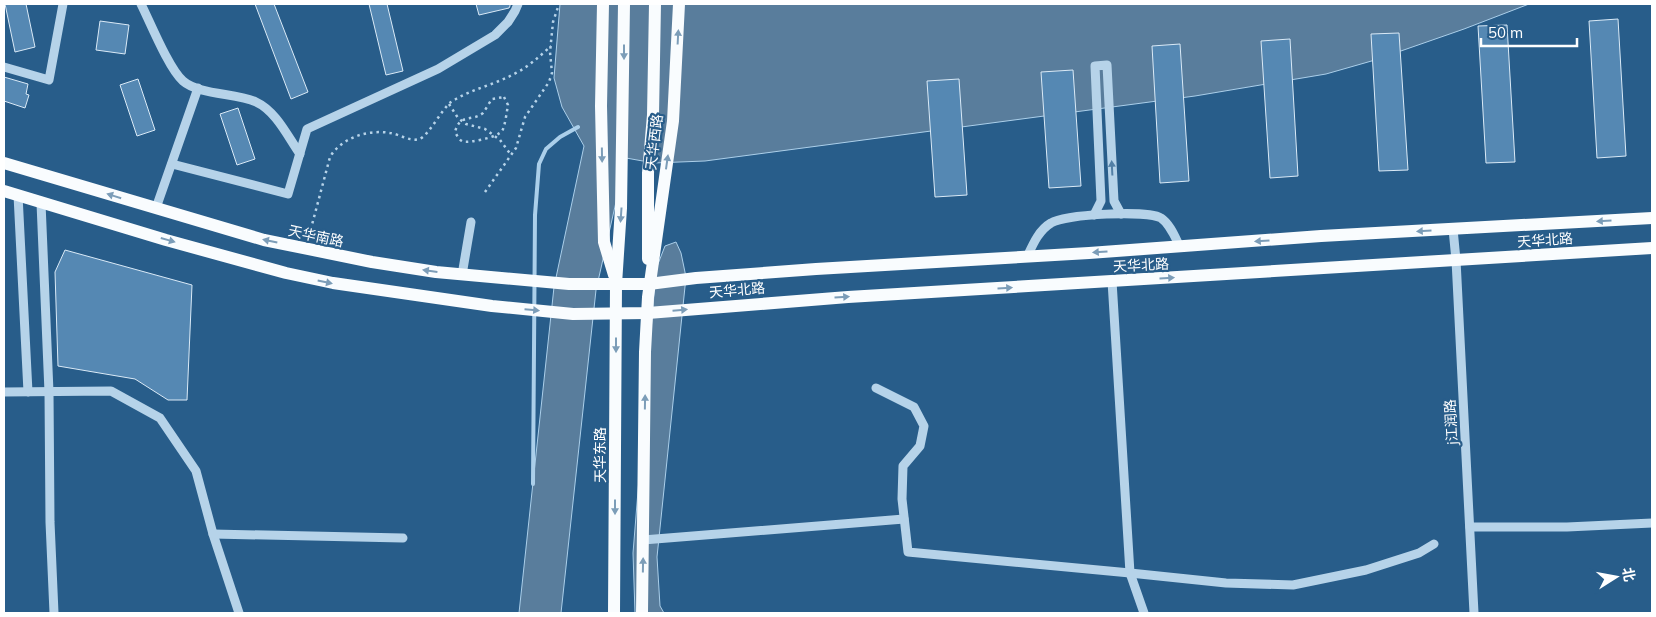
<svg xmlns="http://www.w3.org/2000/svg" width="1656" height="617" viewBox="0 0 1656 617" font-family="Mulish,'Noto Sans SC',sans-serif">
<rect width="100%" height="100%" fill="#285d8a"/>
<g fill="#597d9c" stroke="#abcfea">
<path d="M560,4H1529L1464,29L1375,60L1326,74L1195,96L705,161L654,163L626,158L596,290L561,613H519L554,287L584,146L562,107L554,78Z"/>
<path d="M676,242L681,253L686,277L657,557L660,606L664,613H635L633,553L656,269L665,246Z"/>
</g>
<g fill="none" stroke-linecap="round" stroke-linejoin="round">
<path stroke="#abcfea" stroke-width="4" d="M533,484L535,215L539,164L546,149L560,137L578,127"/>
</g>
<g fill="#5588b3" stroke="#daeaf7">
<path d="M5,4H26L35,47L15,52Z"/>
<path d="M255,4H274L308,92L291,99Z"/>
<path d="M369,4H387L403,71L386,75Z"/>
<path d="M476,4H510V6L509,8L479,15Z"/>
<path d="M1618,19L1626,156L1597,158L1589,21Z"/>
<path d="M100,21L129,25L125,54L96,50Z"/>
<path d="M1507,25L1515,162L1486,163L1478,26Z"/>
<path d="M1399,33L1408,170L1379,171L1371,34Z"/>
<path d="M1290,39L1298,176L1270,178L1261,41Z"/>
<path d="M1180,44L1189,181L1160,183L1152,46Z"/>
<path d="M1073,70L1081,186L1049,188L1041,72Z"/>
<path d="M4,77L28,84L26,94L29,95L25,108L4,101Z"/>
<path d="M138,79L155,130L137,136L120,85Z"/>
<path d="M959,79L967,195L935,197L927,81Z"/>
<path d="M238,108L255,159L237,165L220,114Z"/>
<path d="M65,250L192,285L187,400H168L135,379L58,366L55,272Z"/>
</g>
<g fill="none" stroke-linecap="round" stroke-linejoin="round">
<g stroke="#b6d3e9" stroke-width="2.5" stroke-dasharray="2.5 4" stroke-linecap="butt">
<path d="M504,97L508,105C507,110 505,127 502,131C498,137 468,144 462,141C458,139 457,135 455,132C460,113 472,122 483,113C486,109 489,103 492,99Z"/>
<path d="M449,104L458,118L466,124L485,129L500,140L511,155"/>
<path d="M485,192L516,148L525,117L549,82L552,73L550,52L553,22L559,4"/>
<path d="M309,236L330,157C341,138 368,129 390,133C399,134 410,142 419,139C428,137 441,110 451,102C471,89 494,85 514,74C528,67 539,57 551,46"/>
</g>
<g stroke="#b6d3e9" stroke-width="9">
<path d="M141,4C150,22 169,69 183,81C199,95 237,93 256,102C276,111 288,137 300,154"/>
<path d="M4,67L49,80L63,4"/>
<path d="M172,164L288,194L307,129L438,69L495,35L508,22L515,11L518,4"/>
<path d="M18,195L28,392"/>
<path d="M41,203L49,392L50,522L54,613"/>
<path d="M156,208L198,88"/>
<path d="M1094,215L1101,201L1095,66L1107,65L1114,201L1121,214"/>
<path d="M1453,229L1456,260L1474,613"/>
<path d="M1027,257C1033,244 1039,230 1051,223C1065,214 1148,210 1161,218C1170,224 1175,237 1180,247"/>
<path d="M462,275L471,222"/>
<path d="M876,388L914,407L924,426L920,446L903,466L902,499L908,552L1130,573L1112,281"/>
<path d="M4,392L111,391L160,418L196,471L213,534L239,613"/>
<path d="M1470,527H1567L1652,523"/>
<path d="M213,534L403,538"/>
<path d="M643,540L904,519"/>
<path d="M1144,613L1130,573L1226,583L1293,585L1366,570L1419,553L1434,544"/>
</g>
<g stroke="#f9fcfe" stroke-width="12">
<path d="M603,4L601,106L604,242L614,275"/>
<path d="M4,163L264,240L372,262L436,272L569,284H649L696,278L816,269L1089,253L1321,236L1652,218"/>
<path d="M4,191L166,240L286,273L333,283L492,306L573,314L648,313L848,297L1652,248"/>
<path d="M648,259V173L653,115L655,4"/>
<path d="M614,613L616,284L621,208L624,4"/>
<path d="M642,613L645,352L648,297L673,121L679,4"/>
</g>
</g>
<defs><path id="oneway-solid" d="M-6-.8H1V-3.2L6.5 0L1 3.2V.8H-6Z" transform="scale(1.25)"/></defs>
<g fill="#7c9db8">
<use href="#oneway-solid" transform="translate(678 37) rotate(-87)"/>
<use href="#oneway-solid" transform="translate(624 52) rotate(90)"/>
<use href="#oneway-solid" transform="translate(602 155) rotate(89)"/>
<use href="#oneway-solid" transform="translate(667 162) rotate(-82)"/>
<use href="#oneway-solid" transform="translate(114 196) rotate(-163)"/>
<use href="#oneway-solid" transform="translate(621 215) rotate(94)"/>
<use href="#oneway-solid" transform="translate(1604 221) rotate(177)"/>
<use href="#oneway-solid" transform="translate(1424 231) rotate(177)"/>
<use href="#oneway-solid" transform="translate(168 240) rotate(16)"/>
<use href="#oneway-solid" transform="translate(270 241) rotate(-168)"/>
<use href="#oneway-solid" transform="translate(1262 241) rotate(176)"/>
<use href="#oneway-solid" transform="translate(1100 252) rotate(176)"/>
<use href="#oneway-solid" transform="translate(430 271) rotate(-172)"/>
<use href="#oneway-solid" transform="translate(1167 278) rotate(-3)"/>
<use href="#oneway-solid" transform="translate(325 282) rotate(12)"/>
<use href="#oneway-solid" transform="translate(1005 288) rotate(-3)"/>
<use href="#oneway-solid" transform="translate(842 297) rotate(-4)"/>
<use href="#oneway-solid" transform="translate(532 310) rotate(5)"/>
<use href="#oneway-solid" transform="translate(680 310) rotate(-5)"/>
<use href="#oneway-solid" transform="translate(616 345) rotate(90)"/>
<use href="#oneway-solid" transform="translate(645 402) rotate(-89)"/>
<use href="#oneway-solid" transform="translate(615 507) rotate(90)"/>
<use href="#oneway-solid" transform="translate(643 565) rotate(-89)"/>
</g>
<use fill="#5380a6" href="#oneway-solid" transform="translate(1112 168) rotate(-93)"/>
<g text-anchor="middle" stroke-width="4.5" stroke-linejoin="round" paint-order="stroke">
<g font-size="14" fill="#fff" stroke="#285d8a">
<text transform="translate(654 142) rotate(-83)" y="5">天华西路</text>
<text transform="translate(316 236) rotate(12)" y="5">天华南路</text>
<text transform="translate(1545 240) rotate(-4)" y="5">天华北路</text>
<text transform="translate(1141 265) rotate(-3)" y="5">天华北路</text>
<text transform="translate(737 290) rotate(-5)" y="5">天华北路</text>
<text transform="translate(1451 422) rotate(-93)" y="5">j江润路</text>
<text transform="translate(600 455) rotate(-90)" y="5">天华东路</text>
</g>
</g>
<rect width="1656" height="617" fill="none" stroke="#ffffff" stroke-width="10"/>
<g transform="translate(1616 577) rotate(79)" stroke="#285d8a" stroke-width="4" paint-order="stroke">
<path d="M0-4L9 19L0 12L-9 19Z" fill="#ffffff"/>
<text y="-8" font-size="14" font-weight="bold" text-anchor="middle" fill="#ffffff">北</text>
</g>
<path d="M1481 38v8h96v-8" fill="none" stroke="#ffffff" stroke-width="2.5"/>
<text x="1488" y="38" font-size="15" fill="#ffffff" stroke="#285d8a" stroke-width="4" paint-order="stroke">50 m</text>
</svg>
